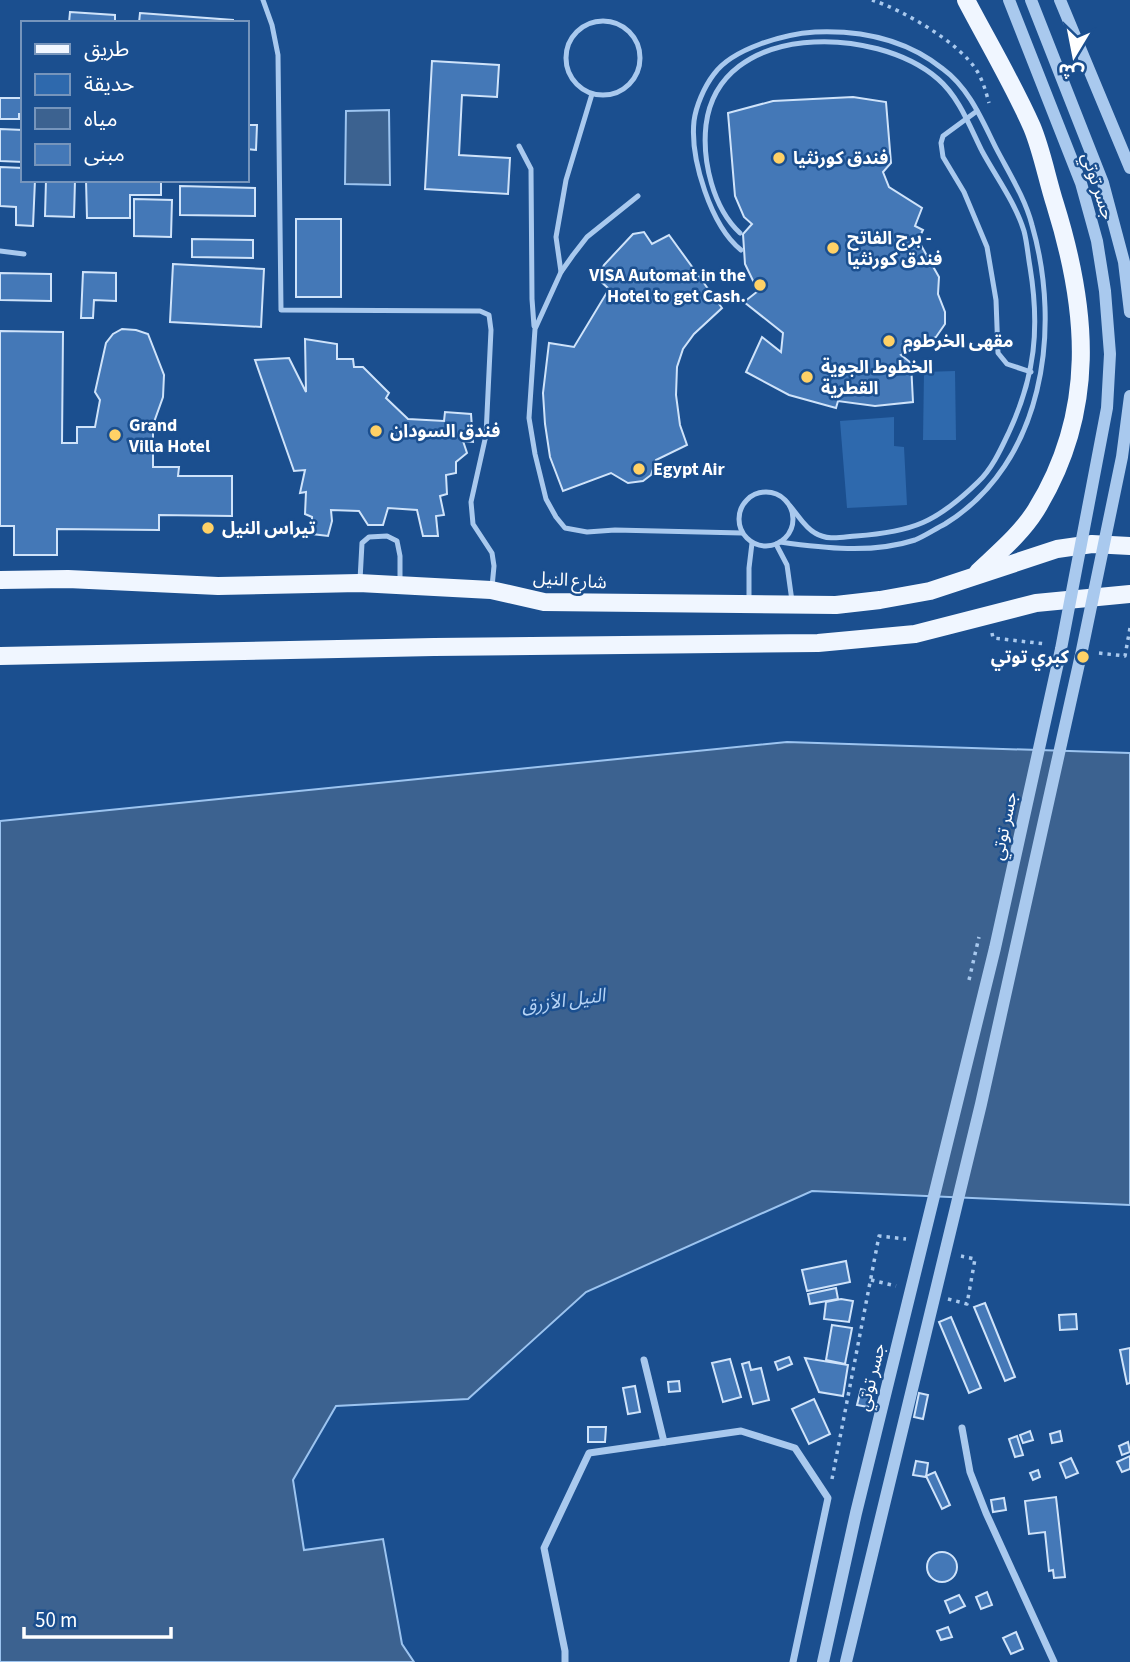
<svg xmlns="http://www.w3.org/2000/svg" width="1130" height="1662" viewBox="0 0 1130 1662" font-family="'Source Sans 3','Noto Sans Arabic',sans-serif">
<rect width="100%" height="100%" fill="#1b4f8f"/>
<g fill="#2e69ad">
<path d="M955,371L956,440H923L924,372Z"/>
<path d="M894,417V446L904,447L907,505L847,508L840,421Z"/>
</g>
<g fill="#3c6290" stroke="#9cc4f0" stroke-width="2">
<path d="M389,110L390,185L345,184L346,111Z"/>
<path d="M787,742L1130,753V1205L812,1191L586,1292L468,1399L336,1406L293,1480L304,1550L383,1539L402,1644L414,1662H0V821Z"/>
</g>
<g fill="#4478b7" stroke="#cfe3fa" stroke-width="2">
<path d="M70,12L115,15V23H69Z"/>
<path d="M140,13L233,20V23H139Z"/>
<path d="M432,61L499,65L497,97L462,95L459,155L510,158L508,194L425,189Z"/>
<path d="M853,97L886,102L891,163L883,172L889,187L922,208L915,226L923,230L918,240L939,277L938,294L945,312V324L936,337L901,355L911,363L913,402L875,406L838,401L836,408L789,395L746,372L762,337L781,352L783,333L744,302L758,291L745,264L743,234L752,224L744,217L735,196L728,113L773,101Z"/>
<path d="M0,98H23V114H19V119H0Z"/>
<path d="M247,125H257L256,150L247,149Z"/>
<path d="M0,129L23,130V162L0,161Z"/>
<path d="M0,167L23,168V180H35L33,226L16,225V207L0,206Z"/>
<path d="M46,180H75L74,217L45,216Z"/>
<path d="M86,180H161V195H130V218H87Z"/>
<path d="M180,186L255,188V216L180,215Z"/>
<path d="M134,199L172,200L171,237L134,236Z"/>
<rect x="296" y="219" width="45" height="78"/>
<path d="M644,232L652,244L669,235L722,308L694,334L683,349L677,367L676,395L680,425L687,445L656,460L651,475L643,481L628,483L611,473L563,491L550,457L545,424L543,393L549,343L574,347L609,289L597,278L604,265L633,234Z"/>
<path d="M192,239L253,240V258L192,257Z"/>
<path d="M173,264L264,269L261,327L170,322Z"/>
<path d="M83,272L116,273V301L94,300L93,318H81Z"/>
<path d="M0,273L51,274V301L0,300Z"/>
<path d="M122,329L136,330L148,334L164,375L163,397L153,425V467H179L178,476H232V516L159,515V530L57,529V555H14V526H0V331L63,332L62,443H77V427H95L100,400L95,392L106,343L113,334Z"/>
<path d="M305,339L337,344V359H353L354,367H363L389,393L386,398L408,419L444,421L445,412L471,414L473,442L463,441L467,453L456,462V473L446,475L447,494L440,496L444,515L436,516L438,536H423L417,510L388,508L383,525H368L359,511L331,510L332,521L328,536L312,534V517L305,514L306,492L300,493L305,470L294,471L255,360L289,358L306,392Z"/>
<path d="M846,1261L850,1282L807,1291L802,1270Z"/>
<path d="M836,1288L838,1299L810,1304L808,1294Z"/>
<path d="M841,1299L853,1301L849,1322L824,1319L826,1302Z"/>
<path d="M985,1303L1015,1377L1005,1381L974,1307Z"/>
<path d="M1076,1314L1077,1329L1060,1330L1059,1315Z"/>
<path d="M951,1317L981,1388L969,1393L939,1322Z"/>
<path d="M832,1325L852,1328L845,1364L826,1360Z"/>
<path d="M1130,1348V1383L1127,1384L1120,1350Z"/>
<path d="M789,1357L792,1364L778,1370L775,1362Z"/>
<path d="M805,1358L848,1365L843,1396L819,1392Z"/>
<path d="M730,1359L741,1397L723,1402L712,1363Z"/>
<path d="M749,1362L751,1370L761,1368L769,1400L753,1404L742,1364Z"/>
<path d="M679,1381L680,1391L669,1392L668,1382Z"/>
<path d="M635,1386L640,1412L628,1414L623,1388Z"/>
<path d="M861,1389L872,1392L868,1407L857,1405Z"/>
<path d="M919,1393L928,1395L923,1419L914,1417Z"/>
<path d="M814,1399L830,1434L809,1444L792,1409Z"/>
<path d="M588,1427H606L605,1442H588Z"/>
<path d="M1030,1431L1033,1440L1023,1443L1020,1435Z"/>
<path d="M1060,1431L1062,1441L1052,1443L1050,1434Z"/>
<path d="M1017,1436L1023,1455L1015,1457L1009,1439Z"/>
<path d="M1128,1442L1130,1452L1122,1455L1119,1446Z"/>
<path d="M1130,1456V1469L1122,1472L1117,1462Z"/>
<path d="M1071,1458L1078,1473L1066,1478L1060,1463Z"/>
<path d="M916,1461L928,1463L926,1477L913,1475Z"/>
<path d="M1038,1470L1040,1477L1033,1480L1030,1473Z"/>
<path d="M935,1472L950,1505L942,1509L926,1476Z"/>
<path d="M1056,1497L1065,1577L1054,1578L1053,1570L1049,1571L1045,1532L1029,1534L1025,1501Z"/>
<path d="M1004,1498L1006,1510L993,1512L991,1500Z"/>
<circle cx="942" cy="1567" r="15"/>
<path d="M987,1592L992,1605L981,1609L976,1597Z"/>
<path d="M959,1595L965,1606L950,1613L945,1601Z"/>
<path d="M948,1627L952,1637L941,1640L937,1631Z"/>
<path d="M1016,1632L1023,1649L1011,1654L1003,1638Z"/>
</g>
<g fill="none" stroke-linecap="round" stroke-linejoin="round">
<g stroke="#a9c9ee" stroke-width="3.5" stroke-dasharray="3.5 5" stroke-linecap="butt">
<path d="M872,0C903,10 960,43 977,71C983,81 986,92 989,103"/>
<path d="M992,633L993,638L1046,644"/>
<path d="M1099,653L1125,656L1130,628"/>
<path d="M969,980L979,937"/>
<path d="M871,1280L896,1286"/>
<path d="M948,1299L967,1304L975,1259L961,1256"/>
<path d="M832,1479L879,1236L906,1239"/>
</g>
<g stroke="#a9c9ee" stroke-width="5">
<path d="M263,0L272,25L278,55L281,310L480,311L489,315L491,330L486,435L471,502L473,524L492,553L494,566L492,587"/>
<circle cx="603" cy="58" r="37"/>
<path d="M977,111L943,136L941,143L943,157L964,192L987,247L996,300L998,353L1007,364L1031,372"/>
<path d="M519,146L531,169L532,299L534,326"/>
<path d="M638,196L587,237L573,255L561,272L535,329L529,418L535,454L546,499L556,517L565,528L587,532L615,530L742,533"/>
<path d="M740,233C713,208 702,161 706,125C719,21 876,25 938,79C959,97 970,127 982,151C996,177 1015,202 1024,231C1027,242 1028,256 1030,267C1040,328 1035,376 1009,432C1001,449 992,469 978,482C937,522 913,532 856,536C842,537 828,541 815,533C805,528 798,515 790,506"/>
<path d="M741,250C711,226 690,159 694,121C696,106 704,87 714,74C733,48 785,34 815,32C861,30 907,40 943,69C969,88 982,120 996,148C1009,173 1025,198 1032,225C1062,329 1044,463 945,524C935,529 925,536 915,540C872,554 823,548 780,542"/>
<path d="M0,251L24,254"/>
<path d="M561,272L556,237L566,180L592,94"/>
<circle cx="766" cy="519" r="27"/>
<path d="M776,544L787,565L792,601"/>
<path d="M360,580L362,543L369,537L387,536L397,541L400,556V583"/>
<path d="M749,602V568L752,543"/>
</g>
<g stroke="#a9c9ee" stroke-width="7">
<path d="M644,1360L664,1442"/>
<path d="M962,1428L970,1472L986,1513L1054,1662"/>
<path d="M565,1662V1651L544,1548L589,1453L741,1431L795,1448L828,1498L793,1662"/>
</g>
<g stroke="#a9c9ee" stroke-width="12">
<path d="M1031,0L1103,183L1124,262L1130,312"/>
<path d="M1060,0L1130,168"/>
</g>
<g stroke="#f0f6ff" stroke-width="18">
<path d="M966,0C988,42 1013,84 1032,127C1042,151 1047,179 1055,204C1088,310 1097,411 1036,510C1021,534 998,553 978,572"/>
<path d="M0,580L68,579L218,586L359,583L491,590L544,602L836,605L880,600L930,591L1057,549L1092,544L1130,546"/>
<path d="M0,656L434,647L818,643L915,634L1036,603L1130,594"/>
</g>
<g stroke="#a9c9ee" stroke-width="12">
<path d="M823,1662L856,1513L995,948L1061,649L1107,408L1110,354L1105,291L1097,241L1081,183L1009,0"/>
<path d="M846,1662L981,1104L1082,650L1122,457L1130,396"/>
</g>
</g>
<g fill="#ffd166" stroke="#1b4f8f" stroke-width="2.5">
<circle cx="779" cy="158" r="7"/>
<circle cx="833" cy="248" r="7"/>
<circle cx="760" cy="285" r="7"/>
<circle cx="889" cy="341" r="7"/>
<circle cx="807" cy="377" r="7"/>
<circle cx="376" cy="431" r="7"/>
<circle cx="115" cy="435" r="7"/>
<circle cx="639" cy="469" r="7"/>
<circle cx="208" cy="528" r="7"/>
<circle cx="1083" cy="657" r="7"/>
</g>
<g text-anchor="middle" stroke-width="5" stroke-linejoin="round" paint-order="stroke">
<g font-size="18" font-weight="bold" fill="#fff" stroke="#1b4f8f" text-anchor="start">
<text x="793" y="164">فندق كورنثيا</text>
<text x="847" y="244">برج الفاتح -<tspan x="847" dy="21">فندق كورنثيا</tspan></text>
<text x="746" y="281" text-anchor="end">VISA Automat in the<tspan x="746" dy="21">Hotel to get Cash.</tspan></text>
<text x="903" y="347">مقهى الخرطوم</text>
<text x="821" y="373">الخطوط الجوية<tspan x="821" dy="21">القطرية</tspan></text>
<text x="129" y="431">Grand<tspan x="129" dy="21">Villa Hotel</tspan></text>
<text x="390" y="437">فندق السودان</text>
<text x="653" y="475">Egypt Air</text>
<text x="222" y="534">تيراس النيل</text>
<text x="1069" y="663" text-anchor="end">كبري توتي</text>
</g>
<g font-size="18" fill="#fff" stroke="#1b4f8f">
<text transform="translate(1098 186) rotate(72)" y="6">جسر توتي</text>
<text transform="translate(570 580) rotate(4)" y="6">شارع النيل</text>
<text transform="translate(1004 826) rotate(-78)" y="6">جسر توتي</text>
<text transform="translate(871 1377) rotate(-76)" y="6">جسر توتي</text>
</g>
<g font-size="19" font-style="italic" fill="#b5d3f5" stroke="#1b4f8f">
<text transform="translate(563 1000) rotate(-8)" y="7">النيل الأزرق</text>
</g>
</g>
<rect x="21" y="21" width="228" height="161" fill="#1b4f8f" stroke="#7695bc" stroke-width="2"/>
<rect x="35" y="44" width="35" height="10" fill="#f0f6ff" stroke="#7695bc" stroke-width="2"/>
<text x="84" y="56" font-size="21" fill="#ffffff">طريق</text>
<rect x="35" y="74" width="35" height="21" fill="#2e69ad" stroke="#7695bc" stroke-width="2"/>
<text x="84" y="91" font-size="21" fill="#ffffff">حديقة</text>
<rect x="35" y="108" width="35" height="21" fill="#3c6290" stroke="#7695bc" stroke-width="2"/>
<text x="84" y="126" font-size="21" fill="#ffffff">مياه</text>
<rect x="35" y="144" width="35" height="21" fill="#4478b7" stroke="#7695bc" stroke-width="2"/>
<text x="84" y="161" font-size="21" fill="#ffffff">مبنى</text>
<g transform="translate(1074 56) rotate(190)" stroke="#1b4f8f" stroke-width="5" paint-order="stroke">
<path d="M0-5L12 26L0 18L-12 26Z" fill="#ffffff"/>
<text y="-10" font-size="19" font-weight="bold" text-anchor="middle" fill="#ffffff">ش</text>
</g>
<path d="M24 1627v10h147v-10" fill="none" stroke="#ffffff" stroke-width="3.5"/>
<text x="35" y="1627" font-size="21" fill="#ffffff" stroke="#1b4f8f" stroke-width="5" paint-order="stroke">50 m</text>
</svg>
